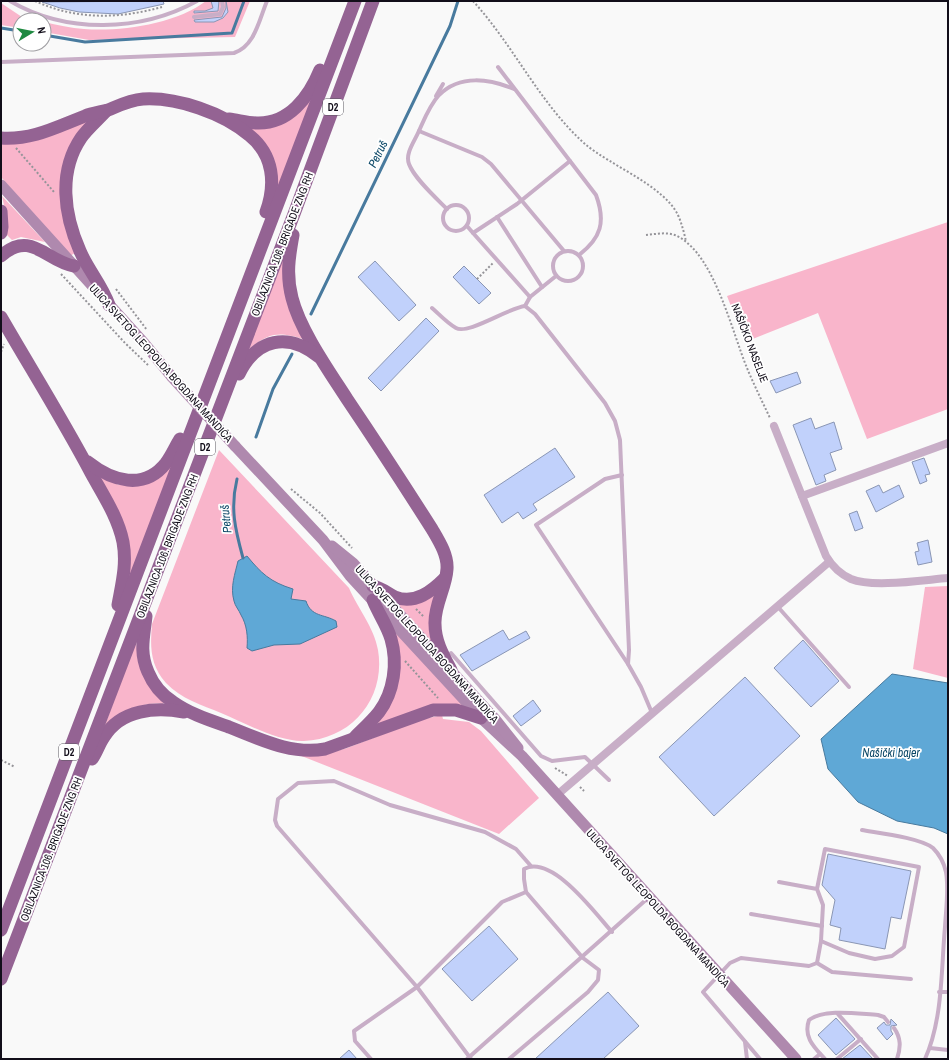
<svg xmlns="http://www.w3.org/2000/svg" width="949" height="1060" viewBox="0 0 949 1060" font-family="'Archivo Narrow',sans-serif">
<rect width="100%" height="100%" fill="#f9f9f9"/>
<g fill="#f9b5cb">
<path d="M206,1H213L214,4L223,1H250L235,37L89,40L44,32V22C57,25 71,28 84,29C120,32 176,24 206,1Z"/>
<path d="M1,3L25,19L30,20H20V28L1,25Z"/>
<path d="M311,100L280,187L277,186C270,160 271,142 246,126Z"/>
<path d="M89,118L64,159L75,253L70,256L1,177V142Z"/>
<path d="M2,196L45,242L21,237L12,240L5,233V210Z"/>
<path d="M948,222V409L867,439L818,313L745,342L727,296Z"/>
<path d="M282,256L303,339C279,332 270,332 249,349L248,348Z"/>
<path d="M219,450L349,588C358,609 374,627 378,650C386,698 352,739 304,741C278,742 245,723 221,713C202,705 181,699 166,683C150,665 150,646 152,624Z"/>
<path d="M173,465L131,575L128,574L100,477L119,485Z"/>
<path d="M948,586V678L913,669L925,587Z"/>
<path d="M434,593L433,646L398,604Z"/>
<path d="M396,632L464,705L445,704L375,728L385,712Z"/>
<path d="M136,640C139,671 141,679 165,700L163,704C138,701 124,715 104,728Z"/>
<path d="M442,715L443,719L469,722L481,731L539,798L499,834L299,755H323L347,748L420,720Z"/>
</g>
<g fill="#5fa8d6" stroke="#487a9e">
<path d="M247,556C261,573 270,582 293,589L291,599L306,601C311,617 324,614 336,621L337,627L300,644L274,645L252,651L247,648C248,637 247,625 241,615C239,610 235,606 234,601C230,587 235,574 238,561Z"/>
<path d="M892,674L948,683V834L934,828L897,821L858,802L828,769L821,739Z"/>
</g>
<g fill="none" stroke-linecap="round" stroke-linejoin="round">
<g stroke="#487a9e" stroke-width="3">
<path d="M1,28L20,31"/>
<path d="M44,35L85,42L232,33L244,1"/>
<path d="M311,314L450,26L458,1"/>
<path d="M256,437L273,389L292,354"/>
<path d="M237,479C230,508 235,529 243,558"/>
</g>
</g>
<g fill="#c1d1fb" stroke="#8a96b4">
<path d="M163,1L164,4L118,14L79,12L60,8L42,2Z"/>
<path d="M211,1H219L218,11L194,13V11H205L213,8Z"/>
<path d="M226,1L228,12L223,18L214,22H195L194,20L222,17L226,8Z"/>
<path d="M375,261L416,305L399,321L358,277Z"/>
<path d="M464,266L491,293L479,304L453,277Z"/>
<path d="M426,318L439,331L381,391L368,378Z"/>
<path d="M797,372L801,383L776,393L770,381Z"/>
<path d="M811,418L815,429L834,422L842,449L830,453L836,470L824,475L826,481L816,485L793,425Z"/>
<path d="M555,448L575,477L533,504L537,510L523,519L518,512L502,523L484,495Z"/>
<path d="M924,458L930,474L925,475L927,481L920,484L912,462Z"/>
<path d="M879,485L883,493L899,485L904,497L876,512L866,491Z"/>
<path d="M857,511L863,528L855,531L849,514Z"/>
<path d="M928,540L932,562L918,565L915,552L919,551L917,543Z"/>
<path d="M503,630L509,640L526,631L530,638L472,671L460,655Z"/>
<path d="M803,640L839,681L811,707L774,668Z"/>
<path d="M745,677L800,736L714,816L659,757Z"/>
<path d="M533,700L541,711L521,726L513,716Z"/>
<path d="M828,854L911,871L901,919L891,917L885,949L839,940L841,928L830,925L835,900L822,885Z"/>
<path d="M489,926L518,959L472,1001L442,969Z"/>
<path d="M608,992L639,1026L603,1059H535Z"/>
<path d="M836,1018L855,1039L836,1055L818,1035Z"/>
<path d="M891,1019L897,1025L891,1026V1031L893,1034L887,1040L877,1028L884,1022L886,1025H890Z"/>
<path d="M860,1045L873,1059H842Z"/>
<path d="M349,1050L357,1059H339Z"/>
</g>
<g fill="none" stroke-linecap="round" stroke-linejoin="round">
<g stroke="#959499" stroke-width="2" stroke-dasharray="2 2" stroke-linecap="butt">
<path d="M35,1C76,20 119,19 162,7"/>
<path d="M473,1C514,46 540,104 585,144C611,166 663,185 678,215C682,224 684,233 686,241"/>
<path d="M16,148L54,192"/>
<path d="M646,235C657,234 669,231 679,237C715,257 732,332 747,368C754,385 762,401 770,418"/>
<path d="M61,274L125,343L148,365"/>
<path d="M477,279L493,263"/>
<path d="M116,289L147,330"/>
<path d="M1,352L4,344"/>
<path d="M291,489L320,513L352,548"/>
<path d="M416,609L424,617"/>
<path d="M405,661L438,698"/>
<path d="M1,760L15,767"/>
<path d="M555,768L568,776"/>
<path d="M580,787L584,791"/>
</g>
<g stroke="#c8aec7" stroke-width="4">
<path d="M10,1C66,34 141,32 197,1"/>
<path d="M194,17L220,14L223,7L222,1"/>
<path d="M1,62L234,53C255,46 259,20 267,1"/>
<path d="M498,67L596,195C606,222 601,238 579,255"/>
<path d="M436,96L443,84"/>
<path d="M419,131L482,157L491,164L564,251"/>
<circle cx="456" cy="218" r="13"/>
<path d="M447,209C436,198 414,178 409,164C405,154 414,142 418,133C424,120 429,106 439,95C460,74 490,79 514,89"/>
<path d="M497,217L542,287"/>
<path d="M467,226L473,233L517,204L570,161"/>
<path d="M473,233L530,297"/>
<circle cx="568" cy="266" r="15"/>
<path d="M525,306L530,297L556,276"/>
<path d="M432,308C439,314 447,323 456,328C468,335 508,308 525,306L535,314L605,403L615,421L620,440L629,650L628,664"/>
<path d="M622,475L605,479L536,525L628,664L641,687L652,713"/>
<path d="M778,607L849,687"/>
<path d="M451,653L541,756L552,761L585,757L609,780"/>
<path d="M862,830C879,833 921,838 933,848C940,855 944,863 946,872C949,889 946,909 945,927C941,970 943,1019 925,1059"/>
<path d="M817,889L825,849L919,867L904,947L892,956L875,959L849,953L821,941"/>
<path d="M751,914L822,926"/>
<path d="M817,963L832,972L911,979"/>
<path d="M939,992H948"/>
<path d="M837,1013L878,1059"/>
<path d="M894,1028C901,1038 901,1047 897,1059"/>
<path d="M745,1042L747,1059"/>
<path d="M930,1048L948,1050"/>
<path d="M371,1059L355,1041L354,1031L417,987L502,902L526,892"/>
<path d="M467,1059L648,898"/>
<path d="M471,1059L417,987L277,826L275,820L278,799L298,783L334,781L390,805L485,832L516,849L531,866"/>
<path d="M509,1059L588,992L598,980L599,970L583,958L526,892L524,879V869C552,854 595,913 612,932"/>
<path d="M760,1059L703,992L730,963L741,958L809,966L817,963L821,941L823,905L817,889L779,882"/>
<path d="M814,1059L820,1054"/>
<path d="M825,1059C814,1047 803,1037 809,1020C825,1008 859,1014 878,1015L884,1017L888,1022"/>
<path d="M837,1059L861,1039"/>
</g>
<g stroke="#c8aec7" stroke-width="8">
<path d="M774,426L826,556C832,566 840,574 851,579C873,588 923,580 948,578"/>
<path d="M802,496L948,443"/>
<path d="M557,795L829,562"/>
</g>
<g stroke="#af89ae" stroke-width="11">
<path d="M1,185L144,343L172,377"/>
<path d="M235,446L323,540L350,576L481,718L522,756L796,1059"/>
<path d="M332,546L353,563L495,719L518,748"/>
</g>
<g stroke="#946393" stroke-width="13">
<path d="M106,111C98,120 88,128 81,138C58,172 64,215 80,251C88,270 102,285 109,305"/>
<path d="M229,119C238,120 248,123 257,123C289,124 309,97 320,70"/>
<path d="M1,138C33,140 56,127 85,116C92,113 101,112 108,110C120,105 130,100 143,99C177,97 223,113 249,135C274,155 276,184 266,212"/>
<path d="M1,211L2,227L1,233"/>
<path d="M293,235C289,257 286,275 292,298C300,330 329,371 347,399C376,442 404,485 432,529C439,541 448,555 447,569C446,588 434,605 435,624C435,641 443,655 451,670"/>
<path d="M1,256C31,229 47,262 74,266"/>
<path d="M1,317C31,369 63,420 91,473C103,495 118,517 123,542C127,564 122,583 118,605"/>
<path d="M239,374C257,338 288,332 319,357"/>
<path d="M88,462C112,481 144,491 166,463C172,455 175,447 180,439"/>
<path d="M373,586C382,588 387,593 395,597C415,605 432,591 445,578"/>
<path d="M146,616C144,636 139,652 148,672C153,684 162,695 173,702C190,714 209,720 229,727C260,739 291,755 325,749L433,710H456L481,718"/>
<path d="M355,737C363,729 372,721 379,712C394,692 398,663 391,639C387,625 378,613 373,600"/>
<path d="M92,759C97,752 99,744 104,737C121,709 156,707 184,712"/>
<path d="M1,930L355,1"/>
<path d="M1,979L294,214L373,1"/>
</g>
<path stroke="#af89ae" stroke-width="11" d="M172,377L235,446"/>
</g>
<g text-anchor="middle" stroke-width="3.5" stroke-linejoin="round" paint-order="stroke">
<g fill="#fff" stroke="#59565f" stroke-width="1">
<rect x="323" y="99" width="20" height="16" rx="3"/>
<rect x="195" y="439" width="20" height="16" rx="3"/>
<rect x="59" y="744" width="20" height="16" rx="3"/>
</g>
<g font-size="10" font-weight="bold" fill="#120e1a">
<text x="333" y="111">D2</text>
<text x="205" y="451">D2</text>
<text x="69" y="756">D2</text>
</g>
<g font-size="11" fill="#120e1a" stroke="#fff">
<text transform="translate(282 244) rotate(-69)" y="4">OBILAZNICA 106. BRIGADE ZNG RH</text>
<text transform="translate(750 343) rotate(69)" y="4">NAŠIČKO NASELJE</text>
<text transform="translate(161 363) rotate(48)" y="4">ULICA SVETOG LEOPOLDA BOGDANA MANDIĆA</text>
<text transform="translate(167 546) rotate(-69)" y="4">OBILAZNICA 106. BRIGADE ZNG RH</text>
<text transform="translate(427 644) rotate(48)" y="4">ULICA SVETOG LEOPOLDA BOGDANA MANDIĆA</text>
<text transform="translate(51 849) rotate(-69)" y="4">OBILAZNICA 106. BRIGADE ZNG RH</text>
<text transform="translate(658 908) rotate(48)" y="4">ULICA SVETOG LEOPOLDA BOGDANA MANDIĆA</text>
</g>
<g font-size="12" font-style="italic" fill="#0c4867" stroke="#fff">
<text transform="translate(378 154) rotate(-64)" y="4">Petruš</text>
<text transform="translate(226 519) rotate(-96)" y="4">Petruš</text>
<text x="891" y="757">Našički bajer</text>
</g>
</g>
<rect width="949" height="1060" fill="none" stroke="#120e1a" stroke-width="4"/>
<g transform="translate(32 32) rotate(80)"><circle r="19" fill="#ffffff" stroke="#a09fa3"/>
<path d="M0-3L7 15L0 10L-7 15Z" fill="#1f8a41"/>
<text y="-6" font-size="11" font-weight="bold" text-anchor="middle" fill="#120e1a">N</text>
</g>
</svg>
